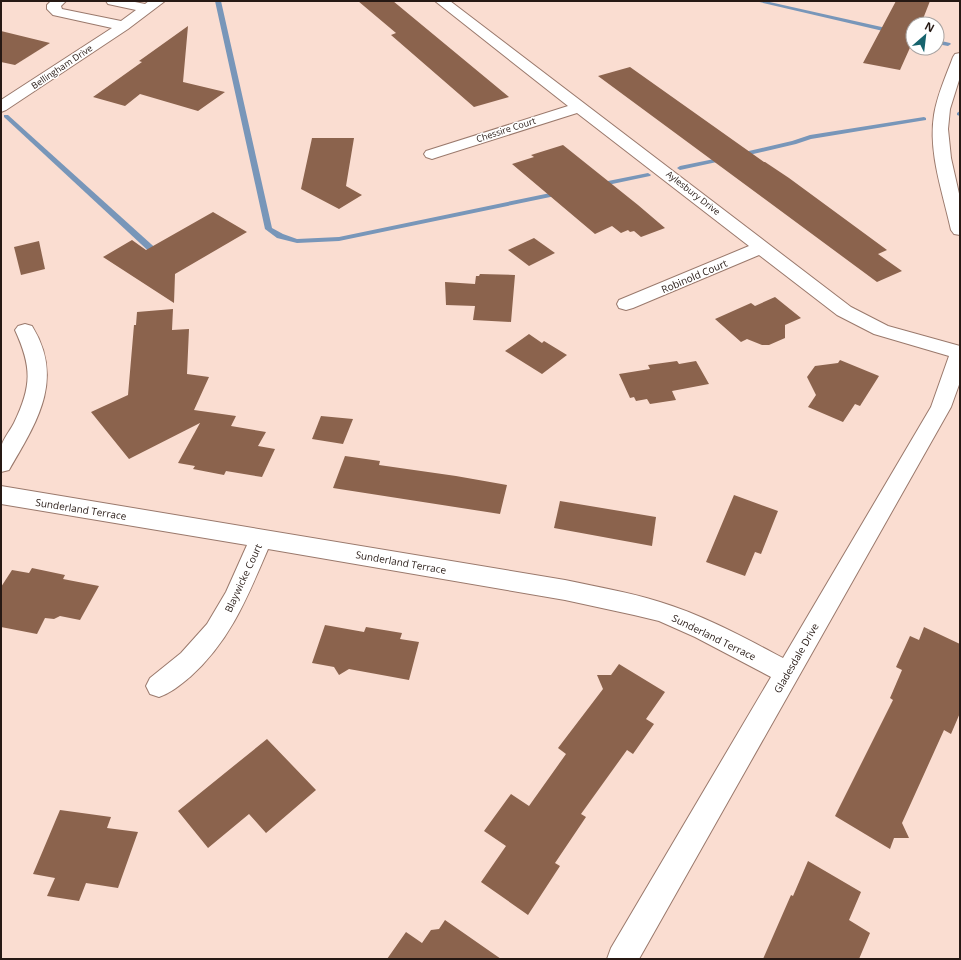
<svg xmlns="http://www.w3.org/2000/svg" width="961" height="960" viewBox="0 0 961 960" font-family="'Open Sans',sans-serif">
<rect width="100%" height="100%" fill="#faddd1"/>
<g fill="none" stroke-linecap="round" stroke-linejoin="round">
<g fill="#7896b9" fill-rule="evenodd">
<path d="M215,1H221L272,228L283,234L297,239L339,237L560,191L563,193L560,195L339,241L297,243L277,238L265,229Z"/>
<path d="M755,1H765L913,34V38Z"/>
<path d="M937,40L950,43L951,44L948,46L937,44Z"/>
<path d="M960,111V116L957,115V113Z"/>
<path d="M4,115H8L161,253V257H155L4,117Z"/>
<path d="M924,117L926,118V120L811,139L796,144L740,157L737,155L740,153L792,141L810,135Z"/>
<path d="M724,157L726,158V160L680,170L677,168L680,166Z"/>
<path d="M648,173L651,175L650,176L598,187L595,185L598,183Z"/>
</g>
</g>
<g fill="#8b634d">
<path d="M358,1H393L509,97L474,107L391,35L396,33Z"/>
<path d="M896,1H930L921,24H913V41L900,70L863,63Z"/>
<path d="M188,26L183,82L225,92L198,111L140,94L125,106L93,97L142,62L139,61Z"/>
<path d="M1,31L50,43L15,65L1,62Z"/>
<path d="M630,67L764,162H765L789,178L887,250L878,254L902,271L877,282L598,76Z"/>
<path d="M312,138H354L346,186L362,195L339,209L301,189Z"/>
<path d="M563,145L638,205L665,228L641,237L634,231L630,232L628,230L621,233L612,226L595,234L512,164L534,157L531,155Z"/>
<path d="M213,212L247,232L175,274L174,303L103,257L132,240L146,250Z"/>
<path d="M534,238L555,253L529,266L508,250Z"/>
<path d="M39,241L45,269L21,275L14,247Z"/>
<path d="M480,274L515,275L511,322L473,320L475,306L446,305L445,282L475,284L476,276H479Z"/>
<path d="M775,297L801,318L785,325V338L769,345H762L747,339L741,342L715,319L751,303L755,306Z"/>
<path d="M173,309L172,330L189,329L187,374L209,377L194,410L236,416L231,426L266,432L258,446L275,449L262,477L226,471L224,475L193,469L195,466L178,463L200,423L129,459L91,412L128,395L134,325H136L137,312Z"/>
<path d="M529,334L542,343L544,341L567,355L542,374L505,351Z"/>
<path d="M840,360L879,376L860,406L855,404L843,422L808,407L816,395L807,377L815,366L838,363Z"/>
<path d="M677,361L679,364L696,361L709,384L672,391L676,400L650,404L647,399L636,401L634,397L630,398L619,374L650,369L648,365Z"/>
<path d="M321,416L353,419L343,444L312,439Z"/>
<path d="M345,456L380,461L379,465L456,476L507,485L500,514L333,488Z"/>
<path d="M734,495L778,511L761,554L755,552L745,576L706,562Z"/>
<path d="M560,501L656,517L652,546L554,528Z"/>
<path d="M32,568L65,575L63,579L99,586L80,620L60,616L54,619L45,618L37,634L1,627V587L12,570L29,573Z"/>
<path d="M325,625L364,632L366,627L402,633L400,639L419,642L409,680L349,669L339,675L334,667L312,663Z"/>
<path d="M924,627L960,644V713L951,734L944,730L902,823L909,838H894L890,849L835,816L893,700L890,698L902,670L896,667L910,636L919,640Z"/>
<path d="M619,664L665,692L646,719L654,724L633,754L627,750L581,814L586,817L555,863L560,866L528,915L481,882L506,846L484,831L511,794L529,806L566,754L558,748L603,689L597,675H611Z"/>
<path d="M267,739L316,790L266,833L249,814L208,848L178,811Z"/>
<path d="M60,810L111,817L107,828L138,832L118,888L86,883L79,901L47,896L55,878L33,874Z"/>
<path d="M808,861L861,892L849,920L870,933L859,959H763L791,895L793,896Z"/>
<path d="M445,920L501,959H387L406,932L422,943L431,930L439,929Z"/>
</g>
<g fill="none" stroke-linecap="round" stroke-linejoin="round">
<defs>
<g id="minor">
<path d="M51,1H66L61,6L62,9L121,21L136,10L108,4L106,1H130L145,4L149,1H165L128,29L6,110L1,112V100L112,28L53,15L47,9V5Z"/>
<path d="M435,1H450L851,307L888,326L960,346V382L951,407L639,959H607L611,948L771,677L695,637L659,621L634,615L565,600L268,549C247,598 230,641 190,677C180,685 171,693 159,697L150,694L146,686L150,678L181,653L207,624L226,592L247,545L1,504V486L565,580C597,587 629,592 660,602C703,615 743,637 783,658L931,407L949,356L874,334L837,315L759,255L633,308L626,310L619,308L617,304L619,300L749,246L577,113L438,157L432,159L426,157L424,154L426,151L568,106Z"/>
<path d="M960,53V77L950,109L948,129L951,158L960,198V235L954,234L951,230C943,193 928,153 934,115C937,95 946,76 953,57L955,54Z"/>
<path d="M25,324L32,326C65,379 37,422 9,470L1,472C1,464 0,455 1,448C2,440 10,431 14,423C32,386 32,367 15,330L18,326Z"/>
</g>
</defs>
<use href="#minor" stroke="#9a796c" stroke-width="2"/>
<use href="#minor" fill="#fff" fill-rule="evenodd"/>
</g>
<g text-anchor="middle" stroke-width="3" stroke-linejoin="round" paint-order="stroke">
<g font-size="9" fill="#261914" stroke="#fff">
<text transform="translate(62 67) rotate(-34)" y="3">Bellingham Drive</text>
<text transform="translate(506 130) rotate(-18)" y="3">Chessire Court</text>
<text transform="translate(693 193) rotate(38)" y="3">Aylesbury Drive</text>
</g>
<g font-size="10" fill="#261914" stroke="#fff">
<text transform="translate(694 276) rotate(-23)" y="4">Robinold Court</text>
<text transform="translate(81 509) rotate(9)" y="4">Sunderland Terrace</text>
<text transform="translate(401 562) rotate(10)" y="4">Sunderland Terrace</text>
<text transform="translate(243 578) rotate(-65)" y="4">Blaywicke Court</text>
<text transform="translate(714 637) rotate(26)" y="4">Sunderland Terrace</text>
<text transform="translate(796 658) rotate(-60)" y="4">Gladesdale Drive</text>
</g>
</g>
<rect width="961" height="960" fill="none" stroke="#261914" stroke-width="4"/>
<g transform="translate(925 36) rotate(28)"><circle r="19" fill="#ffffff" stroke="#a8a3a1"/>
<path d="M0-3L7 15L0 10L-7 15Z" fill="#16636d"/>
<text y="-6" font-size="11" font-weight="bold" text-anchor="middle" fill="#261914">N</text>
</g>
</svg>
